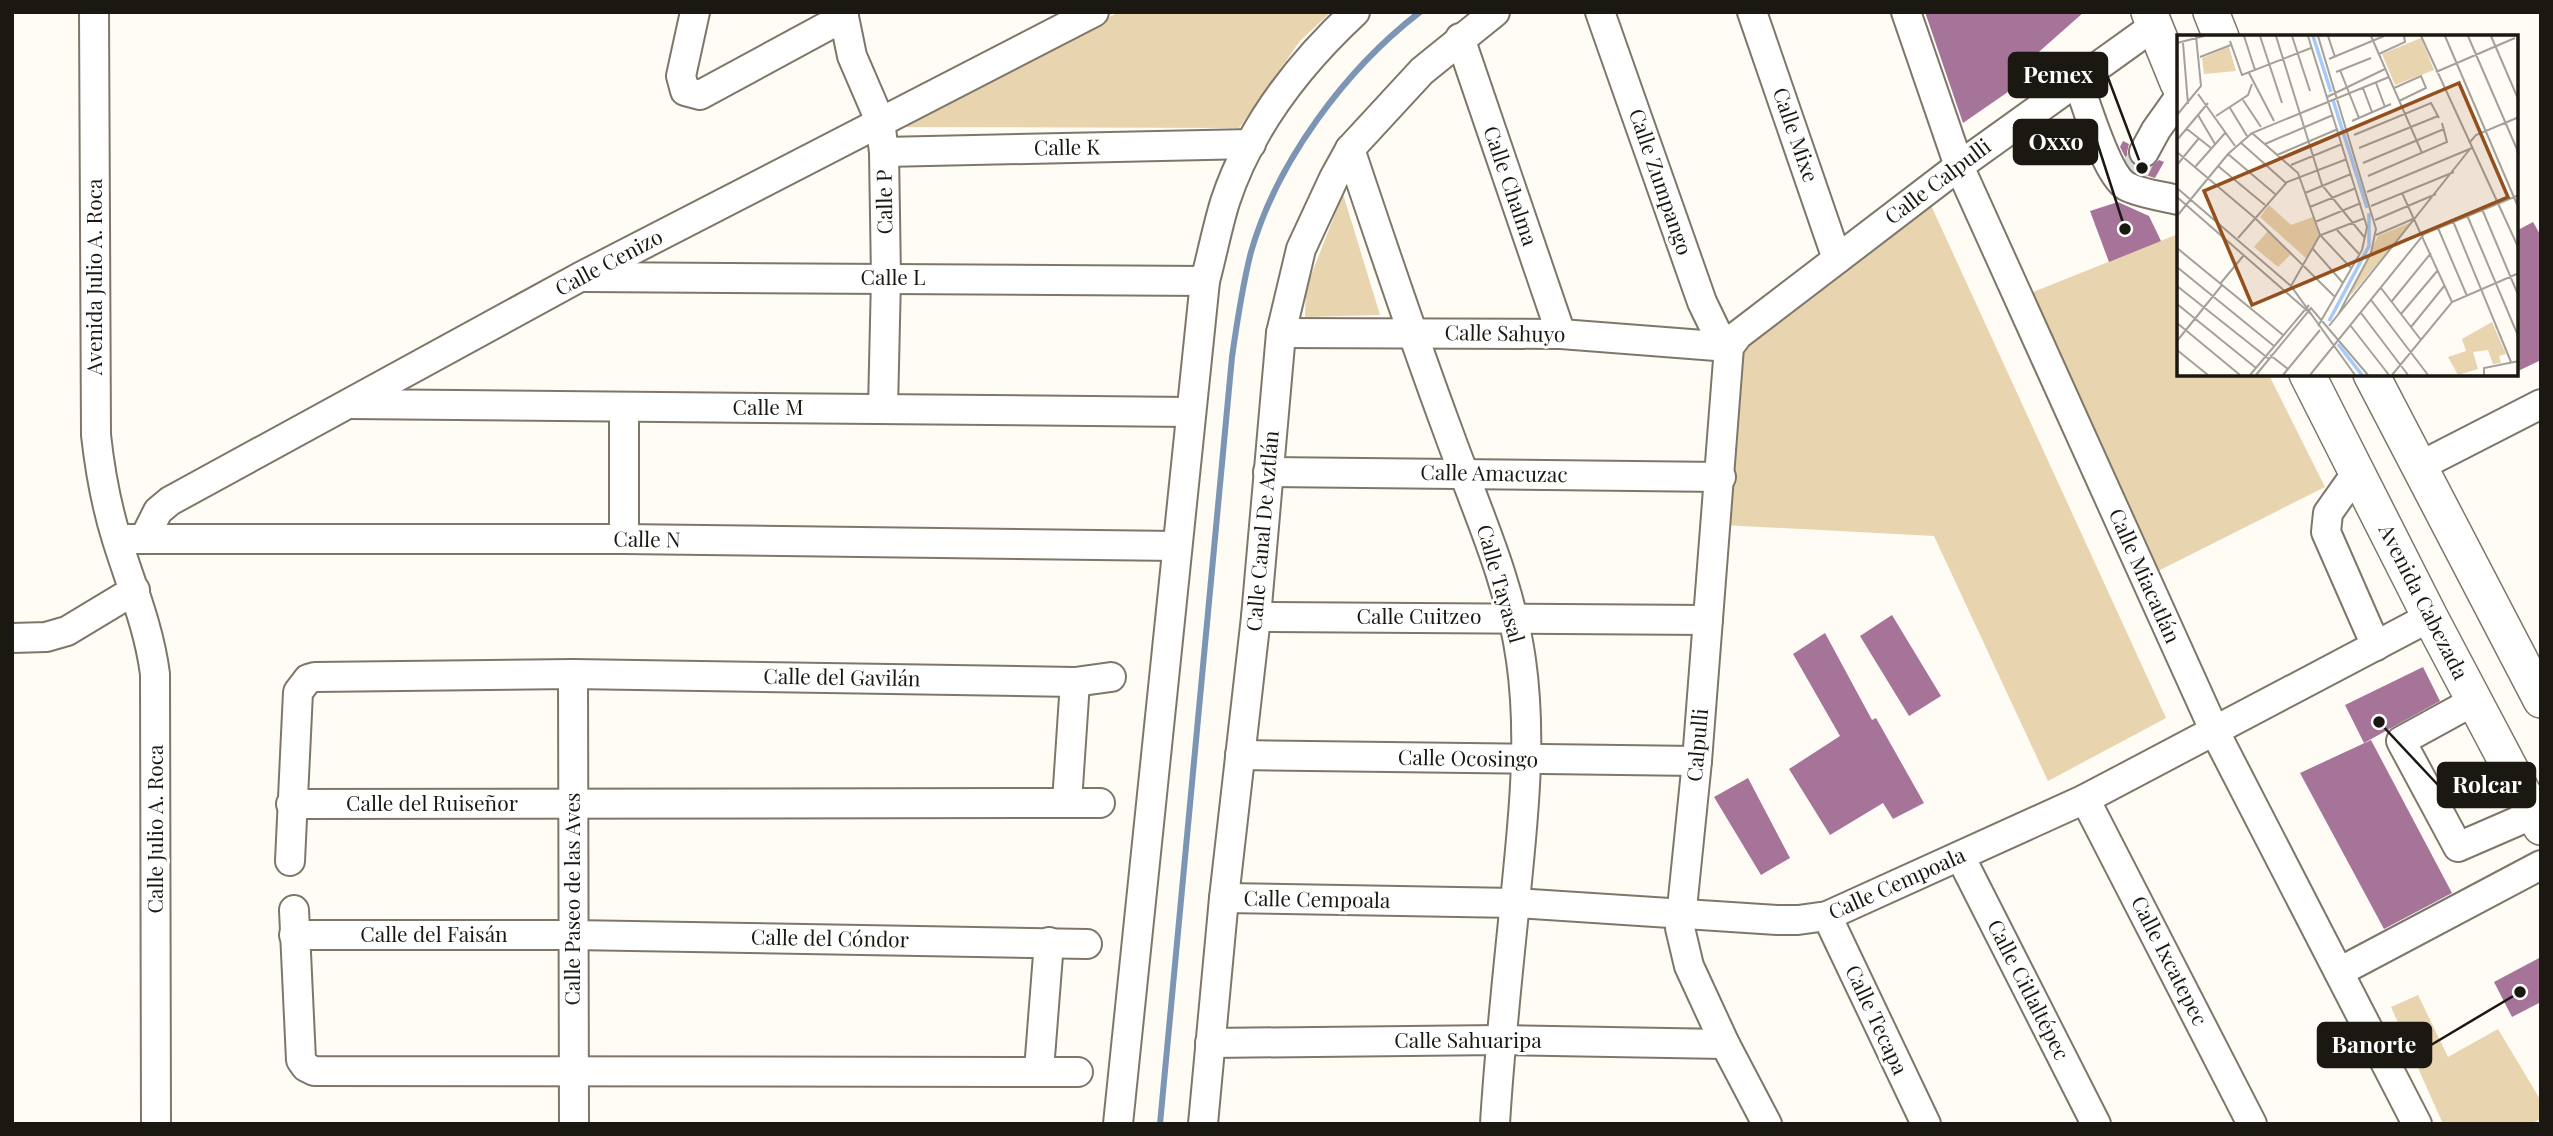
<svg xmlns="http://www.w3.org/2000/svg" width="2553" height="1136" viewBox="0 0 2553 1136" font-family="'Playfair Display',serif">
<rect width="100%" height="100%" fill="#fffbf5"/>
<g fill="#e8d4af">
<path d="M1119,12H1331L1300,41L1239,128L898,127Z"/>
<path d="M1343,194L1380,315L1305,317L1306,288Z"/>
<path d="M1929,201L2166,718L2048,781L1934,536L1723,525L1737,347Z"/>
<path d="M2178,234V374L2269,375L2325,487L2154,573L2028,294Z"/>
<path d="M2418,995L2448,1057L2498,1029L2541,1101V1119L2530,1124H2443L2391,1007Z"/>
</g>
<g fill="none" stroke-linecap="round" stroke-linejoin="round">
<path stroke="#7c95b5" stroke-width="6" d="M1160,1124L1232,357C1237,322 1242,287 1251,252C1277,161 1346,69 1420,12"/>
</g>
<g fill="#a67499">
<path d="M1925,12H2084L2032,58L2031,76L1963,123Z"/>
<path d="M2123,141L2129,144L2127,152L2130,160L2137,167L2144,169L2152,166L2159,160L2164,162L2155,178L2138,173L2131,168L2120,147Z"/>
<path d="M2118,202L2149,216L2161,241L2109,262L2090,211Z"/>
<path d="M2533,222L2541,236V360L2516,372V231Z"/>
<path d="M1892,615L1941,696L1909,716L1860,636Z"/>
<path d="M1825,633L1872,720L1876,718L1924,803L1893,819L1883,803L1830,835L1789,769L1840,736L1793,654Z"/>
<path d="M2423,667L2440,701L2364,743L2345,705Z"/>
<path d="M2371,740L2452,893L2384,929L2300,773Z"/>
<path d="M1748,778L1790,858L1761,875L1714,797Z"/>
<path d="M2541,957V1002L2512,1017L2494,982Z"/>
</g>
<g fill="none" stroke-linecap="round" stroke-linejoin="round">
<path stroke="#ddd9d3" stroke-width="28" stroke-dasharray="28 14" stroke-linecap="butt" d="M2133,174L2144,152"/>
<defs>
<g id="minor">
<path d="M94,12L96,435C100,471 106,505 117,540C131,585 149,627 155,674L156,1124"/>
<path d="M695,12L681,76L685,91L700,95L844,17"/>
<path d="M843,12L852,56L880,121L884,152L886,278L883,409"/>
<path d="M1600,12L1702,302L1716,331L1729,347"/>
<path d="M1752,12L1837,259"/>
<path d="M1906,12L1959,166L2215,732L2417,1124"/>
<path d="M1460,38L1561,334"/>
<path d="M2077,79C2086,103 2106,174 2126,186C2141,194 2162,196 2178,200"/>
<path d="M1350,149C1382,245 1414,340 1449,434C1476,509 1510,581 1521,660C1531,730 1525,801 1518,871C1510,955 1500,1039 1495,1124"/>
<path d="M884,152L1251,144"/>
<path d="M2144,152L2156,130L2178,99"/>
<path d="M585,277L1205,281"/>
<path d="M1281,333L1561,334L1729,347"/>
<path d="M350,404L1190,412"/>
<path d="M2420,466L2541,404"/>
<path d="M1268,472L1721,477"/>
<path d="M2357,472L2328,513L2326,532L2376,646"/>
<path d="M127,539H624L1177,546"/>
<path d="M144,539L158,511L170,501L580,277L1094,12"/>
<path d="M624,539V408"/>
<path d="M1256,617L1708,620"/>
<path d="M12,638L46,637L67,631L135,590"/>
<path d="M573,674L574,1124"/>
<path d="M2474,701L2401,741L2458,847L2534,814"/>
<path d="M1240,755L1697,761"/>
<path d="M2085,799L2252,1124"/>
<path d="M1067,802L1075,682"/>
<path d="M291,804L1100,803"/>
<path d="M1960,856L2096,1124"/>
<path d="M290,861L298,692L308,679L315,677L573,674L1075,682L1111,677"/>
<path d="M1224,898L1515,903L1777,920H1798L1827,916L2085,799L2430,617"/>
<path d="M294,910L301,1060L306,1067L314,1071L1078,1072"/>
<path d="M1827,916L1926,1124"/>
<path d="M294,935H573L1087,944"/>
<path d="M2339,972L2541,865"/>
<path d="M1210,1043L1500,1040L1725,1044"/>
<path d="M1039,1070L1049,942"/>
<path d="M1118,1124L1205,281C1212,255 1217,228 1225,202C1249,129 1299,64 1355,12"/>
<path d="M1203,1124L1224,898L1256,617L1281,333L1301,249L1334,178L1350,149L1422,71L1495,12"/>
<path d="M1767,1124L1725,1044L1689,966L1680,928L1697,761L1729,347L1738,335L1959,166L2154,26"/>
</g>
<g id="major">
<path d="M2149,12L2178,83"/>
<path d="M2211,12L2221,37"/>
<path d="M2307,374L2430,617L2541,827"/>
<path d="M2371,374L2541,700"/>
</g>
</defs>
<use href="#minor" stroke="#7e7769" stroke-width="32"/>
<use href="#major" stroke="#7e7769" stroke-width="38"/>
<use href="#minor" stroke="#fff" stroke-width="28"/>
<use href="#major" stroke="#fff" stroke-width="35"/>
</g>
<g text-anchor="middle" stroke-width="6" stroke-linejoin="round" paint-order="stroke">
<g font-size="21" fill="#1b1812" stroke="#fff">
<text transform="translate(1795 135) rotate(71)" y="7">Calle Mixe</text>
<text transform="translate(1067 148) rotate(-1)" y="7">Calle K</text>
<text transform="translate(1660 182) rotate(71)" y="7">Calle Zumpango</text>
<text transform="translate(1938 182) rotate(-37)" y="7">Calle Calpulli</text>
<text transform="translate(1510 186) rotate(71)" y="7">Calle Chalma</text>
<text transform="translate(885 202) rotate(-91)" y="7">Calle P</text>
<text transform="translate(609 263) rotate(-28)" y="7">Calle Cenizo</text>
<text transform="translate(95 277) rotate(-90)" y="7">Avenida Julio A. Roca</text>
<text x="893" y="285">Calle L</text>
<text transform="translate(1505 334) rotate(1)" y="7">Calle Sahuyo</text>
<text x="768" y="415">Calle M</text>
<text transform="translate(1494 474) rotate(1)" y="7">Calle Amacuzac</text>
<text transform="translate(1263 531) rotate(-85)" y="7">Calle Canal De Aztlán</text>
<text transform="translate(647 540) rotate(1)" y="7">Calle N</text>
<text transform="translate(2144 576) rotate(66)" y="7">Calle Miacatlán</text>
<text transform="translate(1500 584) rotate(74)" y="7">Calle Tayasal</text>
<text transform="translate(2423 602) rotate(63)" y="7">Avenida Cabezada</text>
<text x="1419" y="624">Calle Cuitzeo</text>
<text transform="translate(842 678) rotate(1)" y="7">Calle del Gavilán</text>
<text transform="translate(1698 745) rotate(-85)" y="7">Calpulli</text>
<text transform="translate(1468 759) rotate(1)" y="7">Calle Ocosingo</text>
<text x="432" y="811">Calle del Ruiseñor</text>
<text transform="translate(156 829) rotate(-90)" y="7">Calle Julio A. Roca</text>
<text transform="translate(1897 884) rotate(-24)" y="7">Calle Cempoala</text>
<text transform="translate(573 899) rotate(-90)" y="7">Calle Paseo de las Aves</text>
<text transform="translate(1317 900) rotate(1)" y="7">Calle Cempoala</text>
<text x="434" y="942">Calle del Faisán</text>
<text transform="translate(830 939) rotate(1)" y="7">Calle del Cóndor</text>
<text transform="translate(2169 961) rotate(63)" y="7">Calle Ixcatepec</text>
<text transform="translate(2028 990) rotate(63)" y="7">Calle Citlaltépec</text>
<text transform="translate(1876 1020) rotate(65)" y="7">Calle Tecapa</text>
<text x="1468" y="1048">Calle Sahuaripa</text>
</g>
</g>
<g transform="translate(2177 35)">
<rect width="341" height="341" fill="#fffbf5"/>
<path d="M244,3L257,35L218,50L205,19ZM52,12L59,36L27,39L25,23ZM92,170L114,190L136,182L142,201L129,223L83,182ZM235,187L175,259L173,260L201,201ZM91,196L115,218L101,232L77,212ZM315,287L329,319L322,321L324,328L316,329L311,315L296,317L301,334L281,340L271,322L289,316L285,304Z" fill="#e8d4af"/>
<path fill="none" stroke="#a5cafb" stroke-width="3.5" d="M136,1L154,57M156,65L190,173M152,286L192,211V178M161,309L185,340"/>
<path fill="none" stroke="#a4a09a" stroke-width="2" d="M67,1L78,35M83,1L105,68M99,1L145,150L188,203M115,1L133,56M131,1L190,192L185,215L141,291M141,1L199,194L194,218L161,280M151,1L158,22M194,1L245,118M244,1L342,214M268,1L342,174M291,1L342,119M314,1L342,66M53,6L65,40L134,13M0,8L27,1M6,8L11,69M202,19L228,7L227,1M23,22L54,10M152,24L207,1M163,35L182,83M159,37L194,23M259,37L338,3M72,38L97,86M199,48L208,72M186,53L195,77M217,53L244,41L249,53L222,66M21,59L58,111M150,62L208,34M66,65L84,92M53,73L70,101M0,80L24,51L19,1M21,80L38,109M39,81L71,60L75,49M175,86L214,69M10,94L34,113M75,98L121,138L143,200L175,234M177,100L254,68L262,83M0,105L31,68M63,107L109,148M292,108L299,100L342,82M88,109L156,80M182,113L261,81M0,117L78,183L158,262M51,119L98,159M100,120L161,94M186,128L267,94M0,130L22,103M114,130L165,109M41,131L88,170M18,132L49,97M191,141L270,107L265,88M0,153L114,251L178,340M190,157L295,113M128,158L174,139M225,158L275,267M0,162L134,279M194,171L277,137M133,172L179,153M305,174L342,262M290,180L342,303M0,181L51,119L75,98L212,42M198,185L259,159M276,186L334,327M138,187L184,168M261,193L290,261M160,195L183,220M144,200L188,183M199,200L236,184M61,203L110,147L170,124M0,213L106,300M136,214L166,248M0,232L97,311M43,249L67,220M0,251L92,324M114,251L143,200M204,253L244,305M194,265L251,340M215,266L254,218M0,269L79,333M184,278L231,340M224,279L261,235M0,288L63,340M173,290L212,340M152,291L293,114M234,292L268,250M0,306L45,250M0,315L31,340M93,320L111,334M73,340L132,270M79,340L134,273L191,340M106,340L143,295M133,340L247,199L342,160M215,340L275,267L342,238M307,340V333L342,326"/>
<path fill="#92501e" fill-opacity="0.15" stroke="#92501e" stroke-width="3.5" d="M282,48L331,162L75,270L27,156Z"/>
<rect width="341" height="341" fill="none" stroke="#1b1812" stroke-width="3.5"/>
</g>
<path fill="none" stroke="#1b1812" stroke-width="2.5" d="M2142 168L2107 75M2125 229L2097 142M2379 722L2438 785M2520 992L2431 1045"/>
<g fill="#1b1812" stroke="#fff" stroke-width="2.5">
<circle cx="2142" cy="168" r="7"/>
<circle cx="2125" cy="229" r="7"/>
<circle cx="2379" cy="722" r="7"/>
<circle cx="2520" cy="992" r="7"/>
</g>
<g fill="#1b1812" stroke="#1b1812" stroke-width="2.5">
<rect x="2009" y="53" width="98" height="44" rx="7"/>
<rect x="2014" y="120" width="83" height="44" rx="7"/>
<rect x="2438" y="763" width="97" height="44" rx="7"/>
<rect x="2318" y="1023" width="113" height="44" rx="7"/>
</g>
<g font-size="23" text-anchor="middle" font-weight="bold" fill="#fff">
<text x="2058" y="83">Pemex</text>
<text x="2056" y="150">Oxxo</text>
<text x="2487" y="793">Rolcar</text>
<text x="2374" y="1053">Banorte</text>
</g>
<rect width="2553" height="1136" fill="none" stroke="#1b1812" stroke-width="28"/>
</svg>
